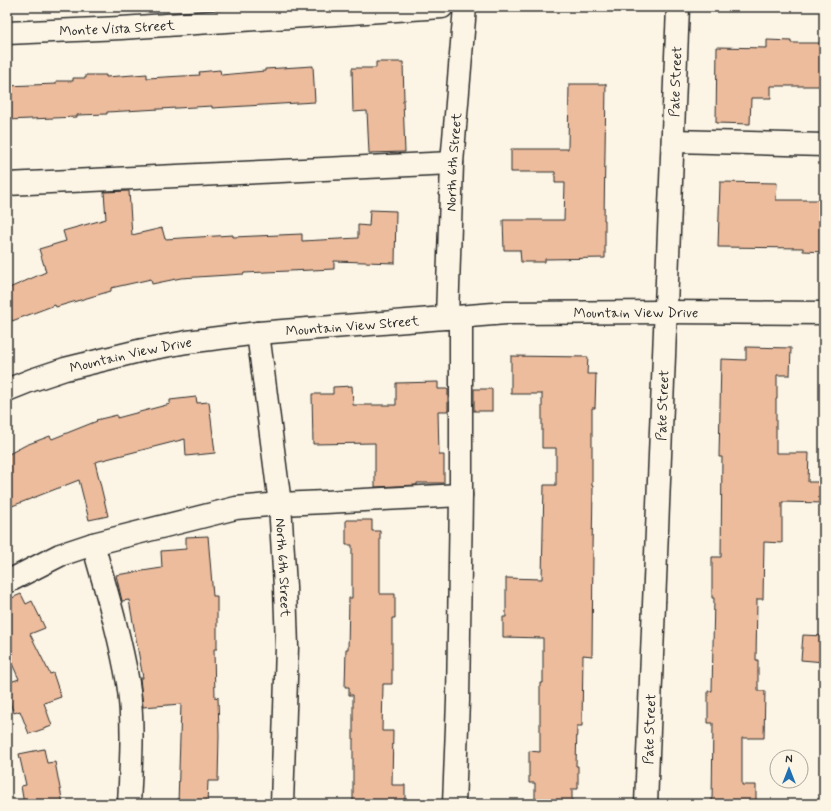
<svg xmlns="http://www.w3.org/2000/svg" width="831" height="811" viewBox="0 0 831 811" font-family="Mynerve,sans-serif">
<rect width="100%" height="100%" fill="#fcf5e5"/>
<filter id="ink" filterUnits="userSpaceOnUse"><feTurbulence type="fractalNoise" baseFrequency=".025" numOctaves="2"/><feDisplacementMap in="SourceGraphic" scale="8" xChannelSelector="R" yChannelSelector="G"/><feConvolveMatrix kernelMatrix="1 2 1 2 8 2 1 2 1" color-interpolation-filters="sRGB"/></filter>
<g filter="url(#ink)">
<g fill="#ecbc9d" stroke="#2b2b2b">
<path d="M767,40L791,41V43H824V86H771V98H751L750,124L716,123L717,47L767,48Z"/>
<path d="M376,62H403L404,100H403L405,152L369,153L367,111L353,112L352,68H376Z"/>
<path d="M313,66L315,102L212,108V106L107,112V114L77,115V117L7,120V86L56,84V81H73V78H86V75H106V77L147,74V78L200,75L199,72L220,70L221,75L265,71V69Z"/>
<path d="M569,84H606L604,220H605V258L545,259V262H521L520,250H504L503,220H564L565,183H555V172H511V149H568Z"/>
<path d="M720,182L777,183L776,200H824V252L803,251V248L718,247Z"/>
<path d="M129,191L132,235L162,228L165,239L233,235V237L302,234V241L358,238V225L369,226L370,210L396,211L395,263L334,261V269L244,273V274L181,278L152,284L151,279L111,288V291L56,307L55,305L12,321L7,308V289L46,272L39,249L66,241L63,231L106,219L104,192Z"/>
<path d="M746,347L791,348L790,375H777V399H776V453H809L808,482H824V503L782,502V543L764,542L763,599H757L756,660H758V691H765L764,738H742V785H756V804H712L713,723H708V691H712L714,598H712V557H721L722,457H719L721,359L746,360Z"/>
<path d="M511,356L588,357L587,374H596L595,408H592V486H593L592,550H593L592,656L583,655L582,726H577L576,766H578V789H572V804H535V783H529V751L540,752V683H543V638L503,637V617H506V578L542,579L544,485H556V448H542V394H511Z"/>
<path d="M438,382V389H448V411H438L439,455H444V483H417V485L375,487V443L313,444L312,394H333V387L352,386L353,405H396V383Z"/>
<rect x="474" y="389" width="18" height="22"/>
<path d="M196,397L197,403L209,402L215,453L186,456L185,439L95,462L108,516L89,520L79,480L7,508V455L26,445L50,436L52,439L97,421L96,420L117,415V418L170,404V400Z"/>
<path d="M346,520H372V531H380V594H395V618H392V684H383L382,731H393L392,785H405V804H353V695H349V687H345L346,649H348L349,598H352V545H346Z"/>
<path d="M208,536L213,596H217V649H214L215,698L218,697L219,735L218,781H208L207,804H178L181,704L143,707L140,678H143L129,600L122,601L116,575L162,568L161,551L186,549V537Z"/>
<path d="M21,594L26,604L32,601L45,628L30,634L50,674L53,673L61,697L44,703L52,726L29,734L20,711L14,713L7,695V683L19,679L7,653V600Z"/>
<path d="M803,635L824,636V662L801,660Z"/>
<path d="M44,749L47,763L55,762L63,804H24L21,786L26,785L19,754Z"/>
</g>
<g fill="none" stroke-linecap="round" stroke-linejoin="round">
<defs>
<g id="minor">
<path id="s1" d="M7,33L121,28L442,7"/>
<path d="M673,141L824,145"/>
<path d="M7,184L452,163"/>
<path id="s2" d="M447,318L452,163L465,7"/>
<path id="s3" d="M258,333L280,504L285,587L287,647L282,804"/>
<path id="s4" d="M7,390L32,380L65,369L143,350L187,342L258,333L506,313L666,312L824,313"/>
<path d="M93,544C106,590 120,636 128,683C134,722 131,764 129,804"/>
<path d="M7,582L60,555L93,544L236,508L280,504L325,502L461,495"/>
<path d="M454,804L458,701L461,495V317"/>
<path id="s5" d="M646,804L678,7"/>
</g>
</defs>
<use href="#minor" stroke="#2b2b2b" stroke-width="25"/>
<use href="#minor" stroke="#fcf5e5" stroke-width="22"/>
</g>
</g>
<g text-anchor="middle" stroke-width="3.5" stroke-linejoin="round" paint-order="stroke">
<g font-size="14" fill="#2b2b2b" stroke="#fcf5e5">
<text dy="5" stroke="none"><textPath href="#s1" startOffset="110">Monte Vista Street</textPath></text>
<text dy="5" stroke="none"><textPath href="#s5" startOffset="723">Pate Street</textPath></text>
<text dy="5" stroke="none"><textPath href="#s2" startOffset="156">North 6th Street</textPath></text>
<text dy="5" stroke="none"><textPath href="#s4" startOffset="637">Mountain View Drive</textPath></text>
<text dy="5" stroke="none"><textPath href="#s4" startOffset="353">Mountain View Street</textPath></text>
<text dy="5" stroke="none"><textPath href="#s4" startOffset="129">Mountain View Drive</textPath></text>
<text dy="5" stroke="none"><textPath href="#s5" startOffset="399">Pate Street</textPath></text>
<text dy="5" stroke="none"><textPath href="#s3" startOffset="236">North 6th Street</textPath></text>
<text dy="5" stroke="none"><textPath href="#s5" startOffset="75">Pate Street</textPath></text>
</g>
</g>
<rect width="831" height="811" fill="none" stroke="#fcf5e5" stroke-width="24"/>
<rect x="12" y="12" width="807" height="787" fill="none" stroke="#2b2b2b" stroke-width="1.5" filter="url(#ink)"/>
<g transform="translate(789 769)"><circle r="19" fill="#fcf5e5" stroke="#a8a49b"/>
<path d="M0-3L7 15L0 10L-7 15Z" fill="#1f6fb2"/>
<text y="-6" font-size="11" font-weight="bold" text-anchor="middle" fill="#2b2b2b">N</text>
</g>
</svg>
